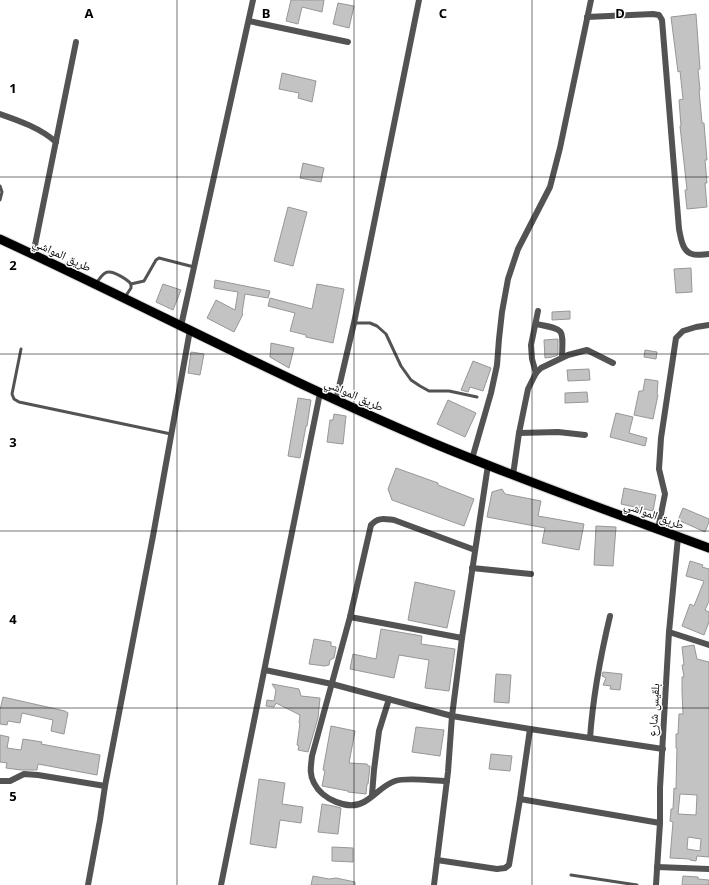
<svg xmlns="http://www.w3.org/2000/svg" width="709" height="885" viewBox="0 0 709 885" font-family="'Noto Sans','Noto Naskh Arabic',sans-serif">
<rect width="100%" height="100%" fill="#fff"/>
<g fill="#c3c3c3" stroke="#979797" fill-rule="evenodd">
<path d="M291,0H324L322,12L302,7L298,24L286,21Z"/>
<path d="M338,3L354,6L349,28L333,24Z"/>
<path d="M696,14L700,69L698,70L700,90H699L702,123H704L707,160H705L707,183H705L707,207L687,209L685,190H687L680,126H681L679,100L683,99L680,71L678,72L671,17Z"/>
<path d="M282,73L316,81L312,102L298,98L299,93L279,89Z"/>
<path d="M303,163L324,168L321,182L300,178Z"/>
<path d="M288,207L307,212L293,266L274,261Z"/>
<path d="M691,268L692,292L676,293L674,269Z"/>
<path d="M215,280L270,291L268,298L245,294L242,313L243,314L234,332L207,318L216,300L235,310L238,292L214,288Z"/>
<path d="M163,284L181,290L173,310L156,302Z"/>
<path d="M317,284L344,289L333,343L306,337V335L290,331L295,313L268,306L270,298L312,309Z"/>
<path d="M570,311V319L552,320V312Z"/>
<path d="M558,339V355L552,357L545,358L544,340Z"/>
<path d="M271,343L294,348L289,368L270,357Z"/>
<path d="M645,350L657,352L656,359L644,357Z"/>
<path d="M191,352L204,354L200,375L188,373Z"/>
<path d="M473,361L491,368L483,391L470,387L468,392L461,390Z"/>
<path d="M589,369L590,380L568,381L567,370Z"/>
<path d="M645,379L658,381L657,394L658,395L653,419L634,415L639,391H643Z"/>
<path d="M587,392L588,402L565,403V393Z"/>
<path d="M298,398L311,400L307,426H306L300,458L288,456Z"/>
<path d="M448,400L476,413L465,437L437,424Z"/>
<path d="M616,413L633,417L629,433L647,438L645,446L610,437Z"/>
<path d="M334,414L346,416L343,444L327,442L330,420H333Z"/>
<path d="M396,468L438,483V485L474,499L464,526L392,500L388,489Z"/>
<path d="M624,488L656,495L653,511L621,504Z"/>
<path d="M502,489L505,494L541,501L538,516L584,524L579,550L542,543L545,528L487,517L492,492Z"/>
<path d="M683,508L709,519V522L705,532L678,520Z"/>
<path d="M596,526L616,527L613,566L594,565Z"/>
<path d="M690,561L703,565L702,567L709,569V601L705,610L709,612V622L704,635L682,626L690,604L694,606L704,581L686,576Z"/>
<path d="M415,582L455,591L447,628L408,620Z"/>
<path d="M381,629L422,636L421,644L455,649L449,691L425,688L429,660L399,655L394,678L350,669L353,654L376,659Z"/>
<path d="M314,639L331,642V646L336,647L334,658L330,660L329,665L325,666L309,664Z"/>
<path d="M694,645L697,659L709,662V857L697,856L696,861L690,860V859L670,858L673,822L670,821L671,809H673L674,788L676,789L677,748H676V734H678L679,714H683L682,692V677H684L682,665H684L682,647ZM680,794L697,795L696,815L678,814ZM688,837L701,839L700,851L687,849Z"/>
<path d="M603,672L622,674L620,690L610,689L611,686L603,685L606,678L602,676Z"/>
<path d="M496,674L511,675L509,703L494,702Z"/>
<path d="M272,684L299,689L301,696L320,698L318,718L308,752L298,750L299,746L297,745L300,723H299L300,715L276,703L274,707L266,706L267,700L274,701L276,690Z"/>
<path d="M3,697L65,711L68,713L64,734L51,731L53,720L22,713L20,723L8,721L7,725L0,724V710Z"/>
<path d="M331,726L355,731L349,763L367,764L368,766H370L368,784H367L366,794L348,792V791L322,786L325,771L323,770Z"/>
<path d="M416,727L444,730L440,756L412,752Z"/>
<path d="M0,735L9,737L7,748L21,750L23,739L42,742L41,744L100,755L97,775L38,764L37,770H21L6,768L7,763L0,762Z"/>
<path d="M491,754L512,756L510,771L489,769Z"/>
<path d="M259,779L285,783L282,804L303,807L301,823L280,820L276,848L250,844Z"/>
<path d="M322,804L333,806L341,808L338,834L318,832Z"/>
<path d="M332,847L353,848V862L332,861Z"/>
<path d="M313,876L329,879L336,878L355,882V885H311Z"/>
<path d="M683,876L698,877V879L709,880V885H682Z"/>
</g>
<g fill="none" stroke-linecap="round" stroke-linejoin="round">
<defs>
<path id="primary" d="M0,239C145,306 286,381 433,443C524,481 617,514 709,548"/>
</defs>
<use href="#primary" stroke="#dbdbdb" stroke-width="11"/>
<g stroke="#535353" stroke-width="3">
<path d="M0,186L2,192L0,200"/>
<path d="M96,283C99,280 103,272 108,272C114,271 128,280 131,284"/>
<path d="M125,297L131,288V284L144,281L156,260L159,258L194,267"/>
<path d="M354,323H370L377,326L386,334L401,366L411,380L420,386L429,391H449L477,397"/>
<path d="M21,349L12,394L14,399L19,402L171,434"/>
<path d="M571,875L637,885"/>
</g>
<g stroke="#535353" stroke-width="6">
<path d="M587,17L653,14L659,15L662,20L679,229C681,238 682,251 692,254C697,256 704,254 709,254"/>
<path d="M249,21L348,42"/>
<path d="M0,114C20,121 40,128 56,142"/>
<path d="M33,255L76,42"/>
<path d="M536,324C565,330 563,327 562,357"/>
<path d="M181,326L253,0"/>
<path d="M536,373L532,359L531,345L538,311"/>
<path d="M336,400L354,323L419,0"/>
<path d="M519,433L558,432L585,435"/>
<path d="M472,459L491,393L497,365L499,339L502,312L508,279L518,249L550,187L560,148L591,0"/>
<path d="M513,475L519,433L528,389L536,373L541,368L568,355L587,350L613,363"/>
<path d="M658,529L665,494L659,469L661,438L676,338L683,331L696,327L709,325"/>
<path d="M472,568L531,574"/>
<path d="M350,617L462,638"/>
<path d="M669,632L709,645"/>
<path d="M265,670L332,684L452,716L530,729L663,749"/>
<path d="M590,738C593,696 600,658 610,616"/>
<path d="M0,781H10L24,774L38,775L105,786"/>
<path d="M447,781C433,781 407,777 395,781C383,785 375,796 364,802C348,811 322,799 314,783C309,774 311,766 312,756L350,617L371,525C378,517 384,519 394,520L475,550"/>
<path d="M372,795L374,770L379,731L389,699"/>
<path d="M520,799L660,823"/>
<path d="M437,860L497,869L505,868L509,865L520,799L530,729"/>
<path d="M657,867L709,869"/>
<path d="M88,885L100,820L105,786L153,536L190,330"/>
<path d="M221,885L320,393"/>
<path d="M434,885L448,772L452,716L462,638L488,465"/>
<path d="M656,885L660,823V788L669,632L678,537"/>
</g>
<use href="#primary" stroke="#000" stroke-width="9"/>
</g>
<path fill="none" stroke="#000" stroke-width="1" stroke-opacity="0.55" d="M177,0V885M354,0V885M532,0V885M0,177H709M0,354H709M0,531H709M0,708H709"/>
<g text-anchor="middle" stroke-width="3" stroke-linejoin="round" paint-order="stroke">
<g font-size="12" fill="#000" stroke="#fff">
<text transform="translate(62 255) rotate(25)" y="4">طريق المواشي</text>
<text transform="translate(354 395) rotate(24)" y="4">طريق المواشي</text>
<text transform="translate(654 515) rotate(20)" y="4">طريق المواشي</text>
<text transform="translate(654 710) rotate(-87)" y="4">بلقيس شارع</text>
</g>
</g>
<g font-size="13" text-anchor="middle" font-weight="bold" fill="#000" stroke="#fff" stroke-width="3" stroke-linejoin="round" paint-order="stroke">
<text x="89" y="18">A</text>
<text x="266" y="18">B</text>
<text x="443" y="18">C</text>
<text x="620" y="18">D</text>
<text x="13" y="93">1</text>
<text x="13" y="270">2</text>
<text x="13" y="447">3</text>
<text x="13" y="624">4</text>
<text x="13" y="801">5</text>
</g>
</svg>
